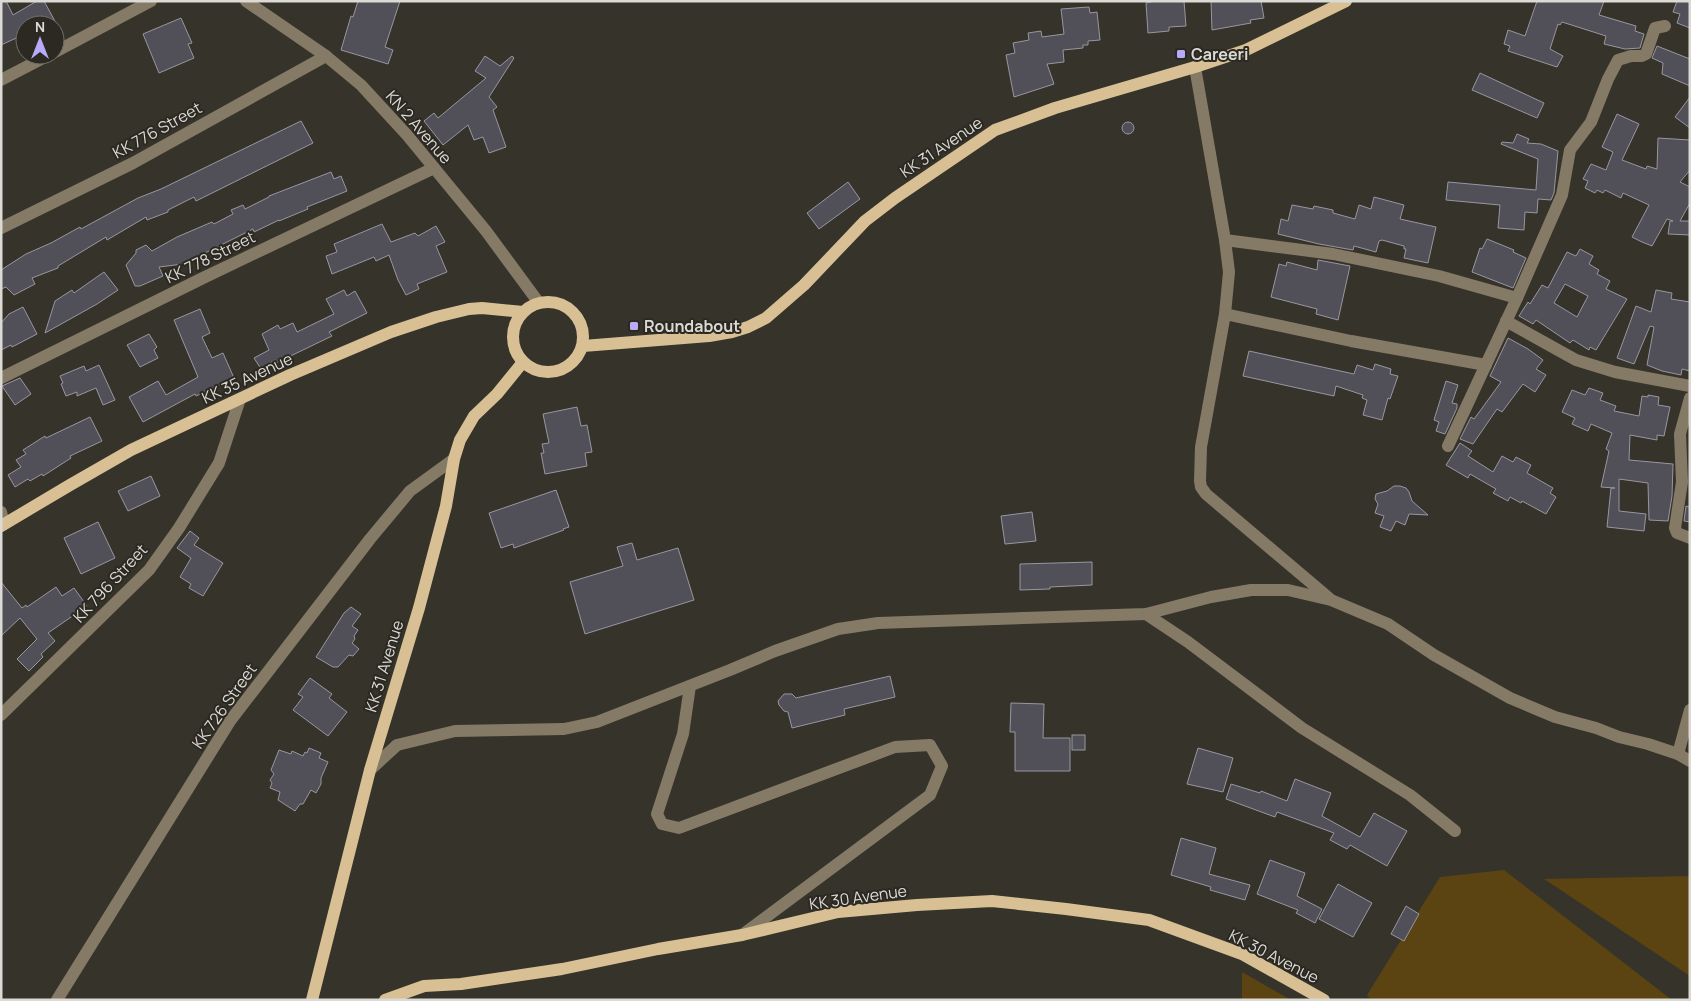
<svg xmlns="http://www.w3.org/2000/svg" width="1691" height="1001" viewBox="0 0 1691 1001" font-family="Manrope,sans-serif">
<rect width="100%" height="100%" fill="#36332b"/>
<g fill="#5b4411">
<path d="M1504,870L1672,1000H1371L1367,995L1440,877Z"/>
<path d="M1690,876V976L1544,879Z"/>
<path d="M1242,972L1291,1000H1242Z"/>
</g>
<g fill="#515058" stroke="#9897a0" fill-rule="evenodd">
<path d="M1,1H6L13,15L37,1H44L57,25H25V34L1,45Z"/>
<path d="M358,1H400L385,47L393,50L388,64L341,50L351,16L353,17Z"/>
<path d="M1154,1H1184L1186,26L1169,27V31L1148,33L1146,3Z"/>
<path d="M1211,1H1261L1264,18L1250,20L1251,23L1212,30Z"/>
<path d="M1537,1H1604L1599,15L1636,26L1635,31L1644,34L1640,48L1625,49L1604,44L1606,36L1562,22L1560,25L1558,24L1550,49L1563,56L1557,67L1508,51L1510,46L1504,44L1508,30L1525,36Z"/>
<path d="M1677,1H1690V28L1677,23L1680,14L1673,12Z"/>
<path d="M1089,7L1090,13L1097,12L1100,40L1088,41V45H1083V48L1063,50L1064,62L1047,64L1054,84L1014,97L1006,55L1015,53L1013,43L1029,40L1028,33L1041,31L1042,37L1064,34L1061,9Z"/>
<path d="M181,18L192,43L188,44L194,58L159,73L143,34Z"/>
<path d="M1657,46L1690,59V86L1662,74L1663,63L1652,58Z"/>
<path d="M485,56L500,66L512,56L514,58L489,97L497,107L493,110L506,147L489,153L483,137L474,140L468,125L443,145L424,121L434,113L438,118L486,78L475,71Z"/>
<path d="M1480,73L1544,103L1537,118L1472,90Z"/>
<path d="M1690,97V128L1675,117Z"/>
<path d="M1617,114L1639,124L1622,160L1646,169L1647,166L1657,169L1658,138L1690,140V170L1680,182L1690,187V203L1680,221H1690V235L1668,234L1670,221H1673L1667,219L1652,246L1642,242L1632,237L1649,205L1623,193L1621,198L1605,190L1603,193L1597,190L1595,193L1585,188L1588,181L1583,179L1591,164L1606,170L1613,152L1602,147Z"/>
<path d="M301,121L313,143L196,201L194,197L168,210V212L147,220L146,217L107,240L106,237L58,266V268L32,278L35,284L14,295L6,287L1,289V270L26,254L51,243L80,227L81,229L138,198L161,189Z"/>
<circle cx="1128" cy="128" r="6"/>
<path d="M1517,134L1529,139L1527,143L1541,144L1558,151L1554,193L1551,200L1538,199L1537,213L1525,212L1524,230L1498,228L1500,205L1446,200L1448,182L1536,190L1538,159L1501,144L1502,142L1513,143Z"/>
<path d="M331,172L334,179L341,176L347,191L307,207L308,209L279,221V220L254,232L253,229L183,264L159,267L163,276L140,286H135L126,265L136,253V250L146,245L152,251L177,237L212,222L214,224L233,214L231,210L243,205L245,209L269,197V196Z"/>
<path d="M848,182L860,199L819,229L807,213Z"/>
<path d="M1374,197L1404,205L1400,219L1436,227L1428,263L1404,258L1406,249H1404V246L1382,240L1379,241L1376,252L1354,246L1353,250L1319,244L1278,234L1281,219L1288,221L1292,205L1313,209L1314,206L1333,210V213L1355,219L1359,205L1371,209Z"/>
<path d="M382,224L391,242L415,233L418,236L436,226L445,242L436,246L447,272L417,284L419,289L406,295L398,280L389,255L376,261L374,257L332,274L326,256L337,252L334,244Z"/>
<path d="M1487,239L1514,250L1513,252L1526,258L1513,288L1472,272L1480,248L1482,249Z"/>
<path d="M1580,249L1593,256L1589,264L1599,270L1597,274L1610,281L1606,289L1627,299L1596,350L1590,347L1589,350L1573,340L1570,343L1536,320L1533,324L1519,316L1528,302L1530,304L1542,285L1548,288L1567,252L1576,256ZM1565,284L1588,296L1577,317L1554,303Z"/>
<path d="M1318,260L1350,266L1338,320L1316,314L1317,309L1271,297L1279,264L1286,266L1287,262L1317,270Z"/>
<path d="M104,272L118,290L97,304L45,333L55,301L72,290L74,293Z"/>
<path d="M344,290L347,296L355,291L367,313L329,332L332,336L276,363L275,360L261,369L254,358L269,350L262,334L278,325L280,329L293,323L297,332L334,314L326,299Z"/>
<path d="M1656,290L1672,293L1671,299L1690,302V371L1682,369L1681,375L1662,371L1647,365L1654,327L1650,326L1634,364L1617,358L1636,306L1651,312Z"/>
<path d="M23,307L37,334L12,347L11,345L1,350V323L9,314Z"/>
<path d="M200,309L210,333L202,337L212,358L223,353L234,378L196,396L195,394L143,422L129,397L158,381L166,395L198,377L174,320Z"/>
<path d="M149,334L157,347L154,350L158,358L140,367L127,345Z"/>
<path d="M1508,338L1528,349L1543,360L1536,369L1546,375L1535,392L1523,384L1502,412L1497,409L1473,444L1460,439L1471,417L1474,419L1480,411L1501,382L1490,376Z"/>
<path d="M1249,351L1354,374L1357,365L1373,370L1375,364L1391,369L1390,374L1398,376L1390,399L1388,398L1382,420L1363,415L1367,400L1362,398L1363,395L1336,386L1334,396L1243,376Z"/>
<path d="M99,365L115,400L103,405L96,388L77,396V392L66,396L61,384L63,383L60,376L84,366L86,371Z"/>
<path d="M20,378L31,394L15,405L2,386Z"/>
<path d="M1446,381L1458,385L1452,403L1457,404V408L1445,434L1436,431L1439,422L1434,420Z"/>
<path d="M1589,388L1603,393L1600,400L1616,406L1614,411L1639,416L1642,396L1648,397V395L1659,397L1658,405L1670,407L1664,436L1657,435V440L1630,435L1629,460L1673,464L1672,496L1668,521L1649,520L1648,483L1619,479V511L1646,514L1644,531L1607,527L1611,488H1615L1601,487L1609,451L1606,449L1612,433L1591,424L1588,431L1572,424L1575,418L1562,412L1572,390L1585,395Z"/>
<path d="M577,407L581,426L587,425L592,452L585,453L587,466L545,474L541,453H544L542,444L549,443L543,414Z"/>
<path d="M90,417L102,441L70,456L71,458L43,476L42,474L30,481L28,479L15,487L8,475L21,467L16,460L26,454L23,450L45,436L46,438Z"/>
<path d="M1460,443L1472,451L1468,456L1493,472L1502,456L1513,462L1516,457L1531,465L1527,473L1553,488L1550,493L1556,497L1546,514L1522,501L1521,503L1510,497L1508,501L1493,493L1496,489L1470,474L1468,478L1446,465Z"/>
<path d="M151,476L160,496L128,511L118,491Z"/>
<path d="M1394,486H1400L1406,488L1409,492L1412,501L1428,515L1409,514L1405,525L1396,521L1391,531L1380,527L1384,516L1375,513L1378,504L1375,499L1376,494L1387,491Z"/>
<path d="M556,490L569,527L563,529L564,530L514,548L513,544L501,548L489,513Z"/>
<path d="M1686,506L1690,507V522L1684,521Z"/>
<path d="M1032,512L1036,541L1005,544L1001,516Z"/>
<path d="M98,522L115,558L81,574L64,538Z"/>
<path d="M190,531L199,538L194,545L223,563L203,596L189,588L191,584L180,577L191,558L177,548Z"/>
<path d="M632,543L637,560L678,548L694,600L585,634L570,582L623,566L617,547Z"/>
<path d="M1092,562V585L1050,587V589L1020,590V564Z"/>
<path d="M1,582L22,608L26,605L27,607L56,587L62,596L74,588L87,606L48,633L55,641L41,654L43,657L29,671L17,659L37,639L20,618L1,636Z"/>
<path d="M351,607L361,614L352,626L358,630L354,636L355,639L352,643L359,649L353,656L349,655L338,667H333L316,657L344,613Z"/>
<path d="M890,676L895,697L844,709L845,715L792,728L788,712L784,711L779,705L778,701L784,694H792L796,698Z"/>
<path d="M310,678L332,694L329,698L347,712L328,736L293,710L303,697L298,694Z"/>
<path d="M1011,703L1044,704L1043,738H1070V771H1015V732H1010Z"/>
<rect x="1072" y="735" width="13" height="15"/>
<path d="M309,748L321,753L319,758L328,762L321,778V784L316,793L311,790L303,804H300L295,811L278,800L280,792L270,788L272,783L270,780L274,774L271,770L279,750L291,754L292,751L303,756L305,752L307,753Z"/>
<path d="M1198,748L1233,758L1223,792L1187,784Z"/>
<path d="M1295,779L1331,793L1322,816L1360,837L1374,813L1407,831L1387,866L1350,845L1347,849L1330,840L1334,833L1277,812L1275,817L1226,799L1231,784L1260,793L1261,791L1287,801Z"/>
<path d="M1181,838L1216,848L1209,874L1250,885L1245,900L1210,890L1211,887L1171,875Z"/>
<path d="M1270,860L1305,873L1297,896L1322,909L1315,923L1296,913L1298,910L1257,894Z"/>
<path d="M1338,884L1372,903L1353,937L1319,919Z"/>
<path d="M1406,906L1419,914L1404,941L1391,934Z"/>
</g>
<g fill="none" stroke-linecap="round" stroke-linejoin="round">
<g stroke="#857a65" stroke-width="12">
<path d="M246,1L326,56L361,85L407,135L486,231L539,303"/>
<path d="M55,52L151,1"/>
<path d="M1195,67L1225,240L1229,272L1225,314L1351,341L1486,365"/>
<path d="M1,80L49,55"/>
<path d="M1,228L133,163L326,56"/>
<path d="M1225,240L1333,254L1439,276L1517,298"/>
<path d="M1225,314L1201,447L1200,481L1201,487L1206,494L1329,598"/>
<path d="M1506,321L1576,360L1615,372L1690,386"/>
<path d="M1,378L205,277L434,168"/>
<path d="M1690,398L1680,434L1682,482L1675,528L1677,533L1690,538"/>
<path d="M1448,446L1517,298L1562,195L1570,150L1591,122L1608,79L1618,60L1631,56H1642L1646,54L1655,28L1665,26"/>
<path d="M1,512L4,524"/>
<path d="M1146,614L1188,642L1302,728L1410,795L1455,831"/>
<path d="M690,686L683,734L657,814L662,824L679,828L895,747L930,745L942,766L930,795L742,935"/>
<path d="M1,715L149,570L179,528L219,463L240,399"/>
<path d="M1678,754L1690,710"/>
<path d="M370,770L397,745L455,731L564,729L597,722L730,670L775,651L838,629L878,623L1146,614L1211,597L1251,590H1288L1331,600L1388,624L1434,655L1510,698L1555,717L1596,728L1619,737L1648,744L1678,754L1690,761"/>
<path d="M57,1000L230,721L370,539L410,491L454,459"/>
</g>
<g stroke="#d8c094" stroke-width="12">
<circle cx="548" cy="337" r="35"/>
<path d="M583,346L709,336L732,332L748,327L766,318L804,285L865,221L895,198L995,130L1055,108L1195,67L1246,50L1346,1"/>
<path d="M1,526L70,485L131,450L290,375L391,332L436,317L469,309L482,308L523,312"/>
<path d="M312,1000L370,770L419,608L446,506L454,459L460,440L474,416L497,394L523,362"/>
<path d="M385,1000L424,986L461,984L562,969L658,949L742,935L838,912L917,905L992,901L1066,909L1149,920L1242,954L1324,1000"/>
</g>
</g>
<g fill="#b7abf8" stroke="#2c2922" stroke-width="2">
<rect x="1176" y="49" width="10" height="10" rx="2.5"/>
<rect x="629" y="321" width="10" height="10" rx="2.5"/>
</g>
<g text-anchor="middle" stroke-width="4" stroke-linejoin="round" paint-order="stroke">
<g font-size="16" font-weight="bold" fill="#dcdad5" stroke="#2c2922" text-anchor="start">
<text x="1191" y="60">Careeri</text>
<text x="644" y="332">Roundabout</text>
</g>
<g font-size="16" fill="#dcdad5" stroke="#2c2922">
<text transform="translate(419 127) rotate(49)" y="6">KN 2 Avenue</text>
<text transform="translate(157 130) rotate(-29)" y="6">KK 776 Street</text>
<text transform="translate(941 147) rotate(-34)" y="6">KK 31 Avenue</text>
<text transform="translate(210 257) rotate(-26)" y="6">KK 778 Street</text>
<text transform="translate(247 378) rotate(-25)" y="6">KK 35 Avenue</text>
<text transform="translate(110 583) rotate(-47)" y="6">KK 796 Street</text>
<text transform="translate(384 666) rotate(-73)" y="6">KK 31 Avenue</text>
<text transform="translate(224 706) rotate(-55)" y="6">KK 726 Street</text>
<text transform="translate(858 897) rotate(-8)" y="6">KK 30 Avenue</text>
<text transform="translate(1274 956) rotate(27)" y="6">KK 30 Avenue</text>
</g>
</g>
<rect width="1691" height="1001" fill="none" stroke="#dcdad5" stroke-width="5"/>
<g transform="translate(40 40)"><circle r="24" fill="#2c2922" stroke="#72706a"/>
<path d="M0-4L9 19L0 12L-9 19Z" fill="#b7abf8"/>
<text y="-8" font-size="14" font-weight="bold" text-anchor="middle" fill="#dcdad5">N</text>
</g>
</svg>
